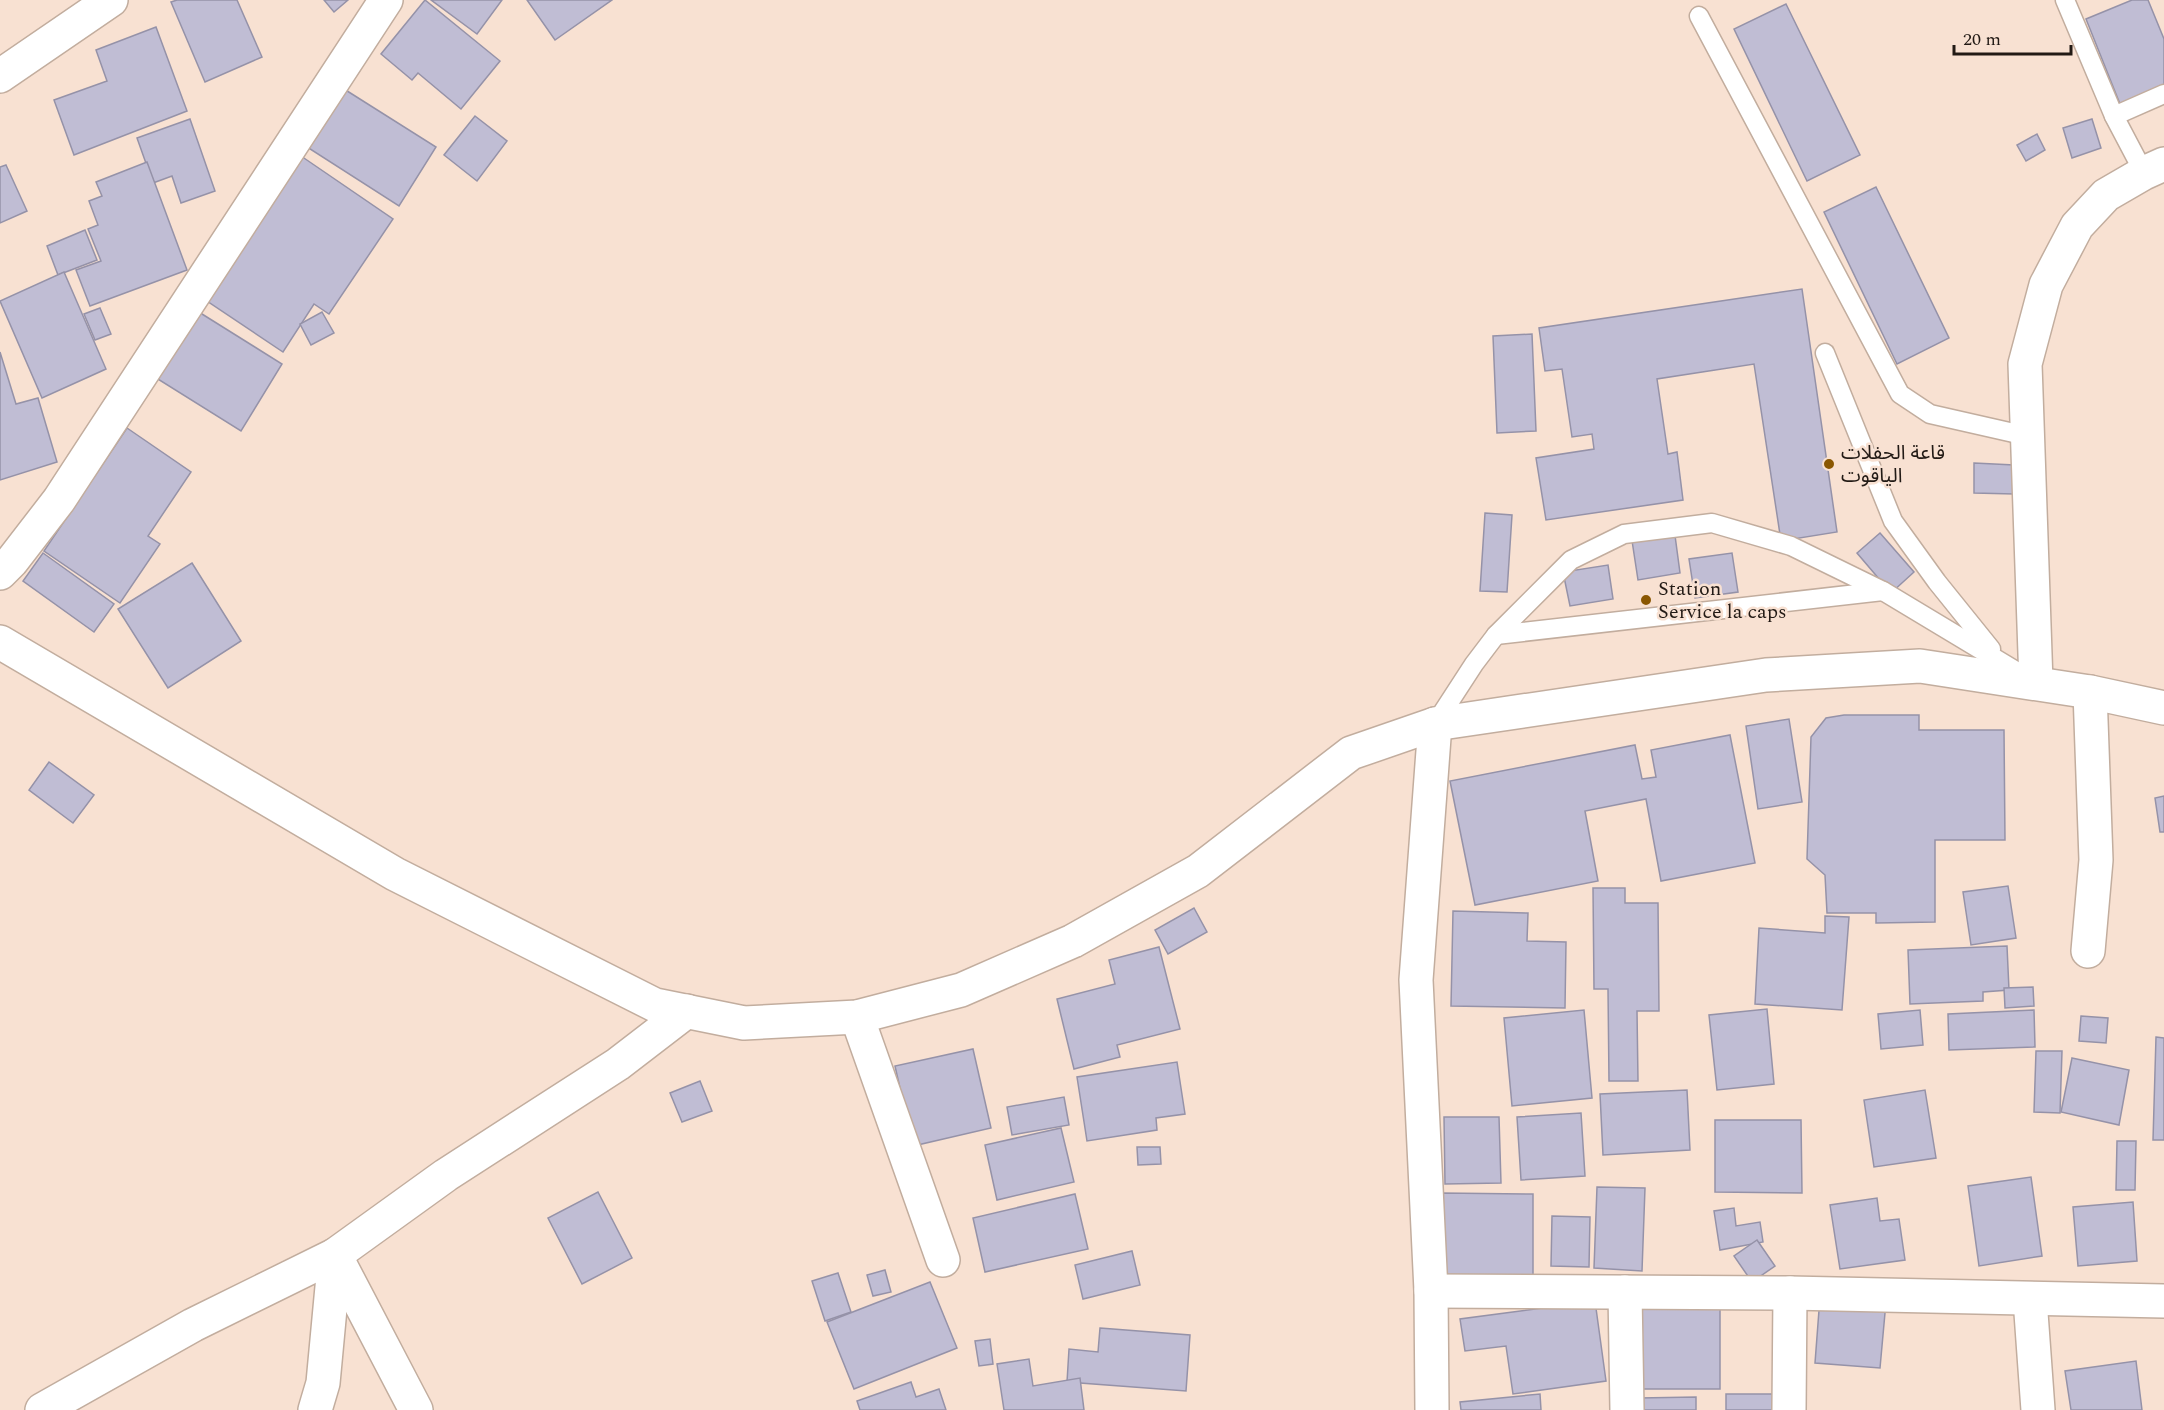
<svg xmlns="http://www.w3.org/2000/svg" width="2164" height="1410" viewBox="0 0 2164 1410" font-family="Spectral,'Noto Sans Arabic',serif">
<rect width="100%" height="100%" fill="#f8e1d2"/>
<g fill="#c0bdd4" stroke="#9592a8" stroke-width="1.5">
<path d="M177,0H237L262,57L205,82L171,2Z"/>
<path d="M324,0H348L334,12Z"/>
<path d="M425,0L500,61L461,109L418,73L412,80L381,54Z"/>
<path d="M431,0H502L477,34Z"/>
<path d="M527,0H612L555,40Z"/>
<path d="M2132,0H2148L2164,39V91L2122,109L2086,19Z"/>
<path d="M1786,4L1860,155L1807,181L1734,29Z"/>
<path d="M156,27L187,111L74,155L54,100L107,81L96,50Z"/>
<path d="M344,89L436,147L399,206L307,147Z"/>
<path d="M475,116L507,141L477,181L444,155Z"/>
<path d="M190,119L215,191L181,203L172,176L153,183L137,138Z"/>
<path d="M2092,119L2101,148L2072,158L2063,128Z"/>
<path d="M2037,134L2045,150L2026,161L2017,145Z"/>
<path d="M301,156L393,219L329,314L314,304L283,352L201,297Z"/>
<path d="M147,162L187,270L90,306L76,270L101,261L88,229L98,225L89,201L102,196L96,182Z"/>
<path d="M6,165L27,211L0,223V167Z"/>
<path d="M1876,187L1949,338L1897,364L1824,212Z"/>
<path d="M85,230L97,260L58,275L47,246Z"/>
<path d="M64,272L106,369L42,398L0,301Z"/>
<path d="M1802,289L1837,532L1781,541L1754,364L1657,379L1668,454L1677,452L1683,500L1546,520L1536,458L1594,449L1592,434L1572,437L1562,369L1545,371L1539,328Z"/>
<path d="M100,308L111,334L95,340L84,314Z"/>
<path d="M194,309L282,364L241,431L153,376Z"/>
<path d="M322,312L334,333L311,345L300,324Z"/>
<path d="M1532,334L1536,431L1497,433L1493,336Z"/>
<path d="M0,352L16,404L38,398L57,462L0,480Z"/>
<path d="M127,428L191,472L148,536L160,544L120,603L44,551Z"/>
<path d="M1974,463L2014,465V494L1974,493Z"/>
<path d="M1485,513L1512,515L1507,592L1480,591Z"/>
<path d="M1674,528L1680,573L1638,580L1631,534Z"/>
<path d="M1880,533L1914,572L1891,593L1857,553Z"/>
<path d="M43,553L114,604L94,632L23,581Z"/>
<path d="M1732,553L1738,592L1695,598L1689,559Z"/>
<path d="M192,563L241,641L168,688L118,609Z"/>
<path d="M1608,565L1613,599L1570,606L1563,572Z"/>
<path d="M1844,715H1919V730H2004L2005,840H1935V922L1876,923V913H1827L1825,875L1807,859L1811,737L1826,718Z"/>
<path d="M1789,719L1802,802L1758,809L1746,726Z"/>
<path d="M1730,735L1755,863L1661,881L1646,799L1585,811L1598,881L1475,905L1450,781L1635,745L1642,779L1656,777L1651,750Z"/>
<path d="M49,762L94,795L73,823L29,790Z"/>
<path d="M2164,796V832H2160L2155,798Z"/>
<path d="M2008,886L2016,938L1971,945L1963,892Z"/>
<path d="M1593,888H1625V903H1658L1659,1011H1637L1638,1081H1609L1608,989H1594Z"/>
<path d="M1194,908L1207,932L1168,954L1155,930Z"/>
<path d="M1453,911L1528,913L1527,941L1566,942L1565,1008L1451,1006Z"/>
<path d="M1825,916L1849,917L1842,1010L1755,1004L1759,928L1825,933Z"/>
<path d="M2007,946L2009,990L1983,992V1001L1910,1004L1908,950Z"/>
<path d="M1159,947L1180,1029L1117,1045L1120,1057L1074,1069L1057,999L1115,984L1109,960Z"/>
<path d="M2033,987L2034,1006L2005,1008L2004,988Z"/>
<path d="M1767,1009L1774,1084L1717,1090L1709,1015Z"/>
<path d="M1584,1010L1592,1098L1512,1106L1504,1018Z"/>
<path d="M1920,1010L1923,1045L1881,1049L1878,1014Z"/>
<path d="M2034,1010L2035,1047L1949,1050L1948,1014Z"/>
<path d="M2081,1016L2108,1018L2106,1043L2079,1041Z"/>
<path d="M2156,1037L2164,1038V1140H2153Z"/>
<path d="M973,1049L991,1128L913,1146L895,1066Z"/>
<path d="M2036,1051H2062L2060,1113L2034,1112Z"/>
<path d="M2072,1058L2129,1070L2119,1125L2061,1112Z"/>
<path d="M1177,1062L1185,1114L1156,1118L1157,1130L1087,1141L1077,1077Z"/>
<path d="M700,1081L712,1111L682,1122L670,1093Z"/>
<path d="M1687,1090L1690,1150L1603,1155L1600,1094Z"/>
<path d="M1925,1090L1936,1158L1874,1167L1864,1100Z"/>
<path d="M1064,1097L1069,1125L1012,1135L1007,1107Z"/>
<path d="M1581,1113L1585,1176L1521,1180L1517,1117Z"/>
<path d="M1444,1117H1499L1501,1183L1445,1184Z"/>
<path d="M1715,1120H1801L1802,1193L1715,1192Z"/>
<path d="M1061,1128L1074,1182L997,1200L985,1145Z"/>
<path d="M2117,1141H2136L2135,1190H2116Z"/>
<path d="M1137,1147H1160L1161,1164L1138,1165Z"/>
<path d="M2031,1177L2042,1256L1979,1266L1968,1186Z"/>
<path d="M1597,1187L1645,1188L1642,1271L1594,1268Z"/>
<path d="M598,1192L632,1258L582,1284L548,1218Z"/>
<path d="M1441,1193L1533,1194V1275H1441Z"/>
<path d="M1075,1194L1088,1249L985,1272L973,1218Z"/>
<path d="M1877,1198L1880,1221L1899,1219L1905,1260L1840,1269L1830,1205Z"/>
<path d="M2133,1202L2137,1261L2078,1266L2073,1207Z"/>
<path d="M1734,1208L1736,1226L1760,1222L1763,1242L1720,1250L1714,1211Z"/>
<path d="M1552,1216L1590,1217L1589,1267L1551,1266Z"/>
<path d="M1757,1240L1775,1266L1752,1282L1734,1256Z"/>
<path d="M1132,1251L1140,1285L1083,1299L1075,1265Z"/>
<path d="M885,1270L891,1292L873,1296L867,1275Z"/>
<path d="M838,1273L851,1312L825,1321L812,1281Z"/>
<path d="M930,1282L957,1348L854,1389L827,1322Z"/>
<path d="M1820,1297L1886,1302L1880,1368L1815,1363Z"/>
<path d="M1595,1301L1606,1381L1513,1394L1506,1346L1465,1351L1460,1319Z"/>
<path d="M1636,1304L1720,1305V1389H1636Z"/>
<path d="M1100,1328L1190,1335L1186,1391L1067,1382L1069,1349L1098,1352Z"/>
<path d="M990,1339L993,1364L979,1366L975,1341Z"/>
<path d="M1029,1359L1033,1386L1080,1378L1084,1410H1004L997,1364Z"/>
<path d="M2136,1361L2142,1410H2071L2065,1371Z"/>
<path d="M911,1382L916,1397L939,1389L946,1410H860L857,1401Z"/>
<path d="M1540,1394L1541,1410H1461L1460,1402Z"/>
<rect x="1726" y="1394" width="52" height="16"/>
<path d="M1696,1397V1410H1639V1398Z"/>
</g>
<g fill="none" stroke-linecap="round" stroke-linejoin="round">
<defs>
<g id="lane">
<path d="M2065,0L2114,116L2144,173"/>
<path d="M1699,16L1900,394L1930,414L2027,436"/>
<path d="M2114,116L2164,94"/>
<path d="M1825,353L1893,521L1937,582L1991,649"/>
<path d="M1496,635L1883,591"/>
<path d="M1435,724L1474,664L1496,635L1571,560L1624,534L1712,523L1791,546L1883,591L2021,674"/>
</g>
<g id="street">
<path d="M0,76L111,0"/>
<path d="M0,573L12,561L59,500L386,0"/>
<path d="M2036,683L2025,364L2046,285L2077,226L2106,195L2144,173L2164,164"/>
<path d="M2088,951L2096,860L2090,692"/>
<path d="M857,1017L943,1260"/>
<path d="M1431,1291L1790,1293L2164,1301"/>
<path d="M1625,1292L1627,1410"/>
<path d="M2030,1299L2038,1410"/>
<path d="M42,1410L193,1325L335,1255L416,1410"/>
<path d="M315,1410L323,1383L335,1255L446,1175L618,1064L687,1011"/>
<path d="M1432,1410L1431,1291L1416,980L1435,724"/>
<path d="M1789,1410L1790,1293"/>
</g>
<path id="primary" d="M0,642L395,874L655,1005L744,1023L857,1017L961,990L1073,941L1198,871L1351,753L1435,724L1766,675L1920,666L2090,692L2164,708"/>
</defs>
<use href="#lane" stroke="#c2ad9e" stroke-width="21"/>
<use href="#street" stroke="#c2ad9e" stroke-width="36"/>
<use href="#primary" stroke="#c2ad9e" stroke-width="36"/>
<use href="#lane" stroke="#fff" stroke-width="18"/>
<use href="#street" stroke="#fff" stroke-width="33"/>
<use href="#primary" stroke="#fff" stroke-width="33"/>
</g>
<g fill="#8a5702" stroke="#f8e1d2" stroke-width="2">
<circle cx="1829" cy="464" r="6"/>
<circle cx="1646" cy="600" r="6"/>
</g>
<g text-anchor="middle" stroke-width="5" stroke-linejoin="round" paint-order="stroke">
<g font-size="20" fill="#221a15" stroke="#f8e1d2" text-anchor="start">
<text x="1841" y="459">قاعة الحفلات<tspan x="1841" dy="23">الياقوت</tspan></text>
<text x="1658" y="595">Station<tspan x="1658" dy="23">Service la caps</tspan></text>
</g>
</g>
<path d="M1954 45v9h117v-9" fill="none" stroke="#221a15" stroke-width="3"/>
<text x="1963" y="45" font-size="18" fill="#221a15" stroke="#f8e1d2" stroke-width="4.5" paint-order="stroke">20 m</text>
</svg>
